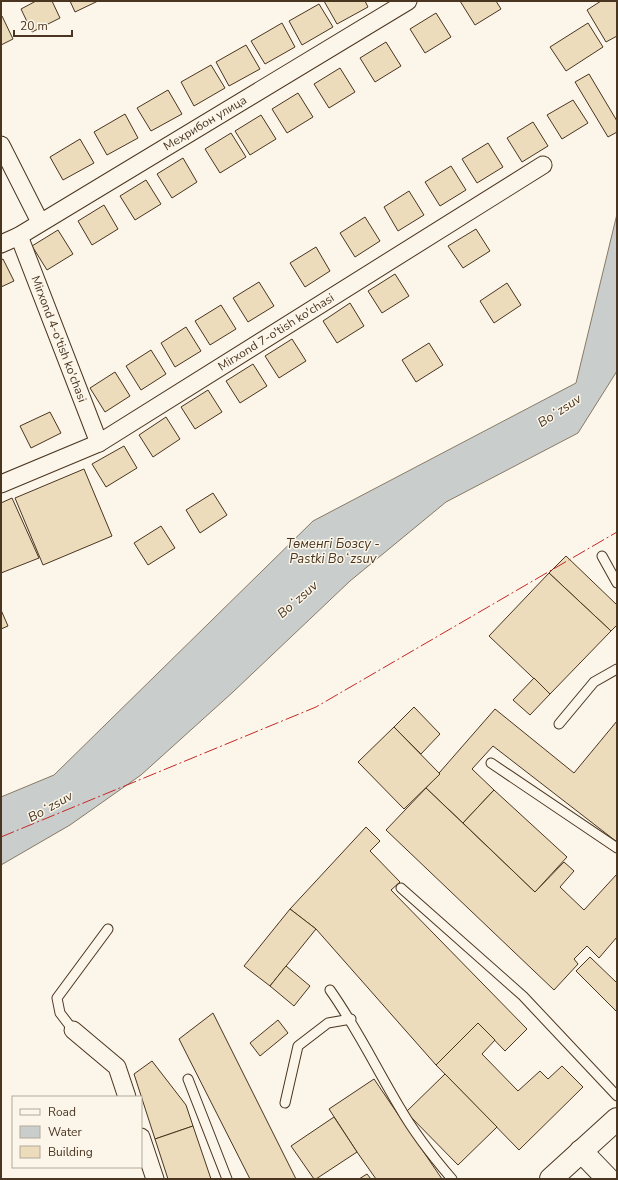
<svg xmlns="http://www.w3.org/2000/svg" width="618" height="1180" viewBox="0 0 618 1180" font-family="'Nunito Sans',sans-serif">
<rect width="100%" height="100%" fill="#fbf6e9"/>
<path fill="#c9cecd" stroke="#887966" d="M617,214V371L578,433L446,502L350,581L233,692L141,775L70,825L1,865V797L54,775L313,521L576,383Z"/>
<g fill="#ecdcbc" stroke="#4a3520">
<path d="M36,1H52L60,18L32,32L21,9Z"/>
<path d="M70,1H98L75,12Z"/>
<path d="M324,1H365L368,7L337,24Z"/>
<path d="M460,1H496L501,9L475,25Z"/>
<path d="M601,1H617V36L606,42L587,10Z"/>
<path d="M319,4L333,27L302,45L289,21Z"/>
<path d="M436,13L451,37L425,53L410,29Z"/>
<path d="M2,16L13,39L1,45V17Z"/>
<path d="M282,23L295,47L265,64L251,41Z"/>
<path d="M588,23L603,47L566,71L550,47Z"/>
<path d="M386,42L401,66L375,82L360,58Z"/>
<path d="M246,45L260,69L229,86L216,62Z"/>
<path d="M211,65L225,88L194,106L181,82Z"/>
<path d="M340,68L355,92L329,108L314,84Z"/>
<path d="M589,74L617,121V132L608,137L575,82Z"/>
<path d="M168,90L182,114L151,131L137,108Z"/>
<path d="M298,93L313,117L287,133L272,109Z"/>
<path d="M573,100L588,123L562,139L547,115Z"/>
<path d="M125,114L138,138L107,155L94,132Z"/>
<path d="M261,115L276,139L250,155L235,131Z"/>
<path d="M533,122L548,146L522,162L507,138Z"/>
<path d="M231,133L246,157L220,173L205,149Z"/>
<path d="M80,139L94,163L63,180L50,157Z"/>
<path d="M488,143L503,167L477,183L462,159Z"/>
<path d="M183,158L197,182L172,198L157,174Z"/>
<path d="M451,166L466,190L440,206L425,182Z"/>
<path d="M146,180L161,204L135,220L120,196Z"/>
<path d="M409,191L424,215L398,231L384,207Z"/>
<path d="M104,205L118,229L92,245L78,221Z"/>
<path d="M365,217L380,241L355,257L340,233Z"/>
<path d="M476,229L490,251L463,268L448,246Z"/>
<path d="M58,230L73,254L47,270L32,246Z"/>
<path d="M316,247L330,271L305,287L290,263Z"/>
<path d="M3,259L14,281L1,287V260Z"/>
<path d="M395,274L409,296L382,313L368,291Z"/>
<path d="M259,282L274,306L248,322L233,298Z"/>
<path d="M507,283L521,305L494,323L480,301Z"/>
<path d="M350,303L364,326L337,343L323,321Z"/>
<path d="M221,305L236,329L210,345L195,321Z"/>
<path d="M186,327L201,351L175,367L161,343Z"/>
<path d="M292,339L306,361L279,378L265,356Z"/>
<path d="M429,343L443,365L416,382L402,360Z"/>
<path d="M151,350L166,374L141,390L126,366Z"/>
<path d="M253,364L267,386L240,403L226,381Z"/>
<path d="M115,372L130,396L105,412L90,388Z"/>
<path d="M208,390L222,412L195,429L181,407Z"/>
<path d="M50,412L61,433L31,448L20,426Z"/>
<path d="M166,417L180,439L153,457L139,435Z"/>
<path d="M124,446L137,468L106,487L92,464Z"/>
<path d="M84,469L112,536L43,565L15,498Z"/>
<path d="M213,493L227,515L200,533L186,510Z"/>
<path d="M12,498L39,558L1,573V503Z"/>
<path d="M161,526L175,548L148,565L134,543Z"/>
<path d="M566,556L617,605V625L611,631L549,573Z"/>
<path d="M549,573L611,631L550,694L489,636Z"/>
<path d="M1,610L8,626L1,629Z"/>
<path d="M534,678L550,694L530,715L513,700Z"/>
<path d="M414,707L440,734L421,754L394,727Z"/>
<path d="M495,709L574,773L617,721V842L493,746L472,769L494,790L463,823L426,788Z"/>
<path d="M394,727L440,774L404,809L358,762Z"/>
<path d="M426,788L535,892L564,862L574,871L560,887L584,910L617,874V937L599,958L587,946L574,959L578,964L554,990L386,830Z"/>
<path d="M494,790L567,857L535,892L463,823Z"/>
<path d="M366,827L380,841L370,851L400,882L391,890L527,1029L505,1051L478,1023L436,1065L316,929L290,909Z"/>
<path d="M290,909L316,929L270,986L244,966Z"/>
<path d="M590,957L617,983V1012L576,971Z"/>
<path d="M286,966L310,986L294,1006L270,986Z"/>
<path d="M213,1013L296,1179H250L179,1039Z"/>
<path d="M278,1020L288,1033L260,1056L250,1043Z"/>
<path d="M478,1023L495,1040L482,1054L518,1091L540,1071L548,1079L562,1066L583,1087L519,1150L436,1065Z"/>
<path d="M152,1061L186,1105L193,1126L155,1139L134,1074Z"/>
<path d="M445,1074L497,1127L458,1165L406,1112Z"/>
<path d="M374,1079L442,1179H376L357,1152L329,1109Z"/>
<path d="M334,1117L357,1152L316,1179H314L291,1146Z"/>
<path d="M193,1126L211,1179H168L155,1139Z"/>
<path d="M367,1174L371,1179H359Z"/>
</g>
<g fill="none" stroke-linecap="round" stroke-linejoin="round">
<defs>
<g id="lane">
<path d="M602,556L617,583"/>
<path d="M559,724L594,682L617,669"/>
<path d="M491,763L617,848"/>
<path d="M401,888L523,996L617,1096"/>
<path d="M330,990C357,1028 376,1068 400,1108C415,1134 433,1157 452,1179"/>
<path d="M73,1030L60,1013L57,998L108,929"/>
<path d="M188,1079L227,1179"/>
<path d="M285,1103L298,1046L328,1023L351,1019"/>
</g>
<g id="street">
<path d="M1,145L40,222"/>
<path d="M19,236L99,443"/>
<path d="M1,244L19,236L408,1"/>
<path d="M1,484L99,443L543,165"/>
<path d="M73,1030L117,1067L127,1097"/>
<path d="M141,1137L155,1179"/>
</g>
<g id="secondary">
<path d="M581,1151L608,1179"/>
<path d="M551,1179L617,1119"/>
</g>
</defs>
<use href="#lane" stroke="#4a3520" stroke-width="11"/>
<use href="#street" stroke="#4a3520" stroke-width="19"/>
<use href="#secondary" stroke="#4a3520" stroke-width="24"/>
<use href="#lane" stroke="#fbf6e9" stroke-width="9"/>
<use href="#street" stroke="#fbf6e9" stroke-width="17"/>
<use href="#secondary" stroke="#fbf6e9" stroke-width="22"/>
<path stroke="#c62828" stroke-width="1" stroke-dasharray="14 3 2 3" stroke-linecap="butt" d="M1,837L316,707L617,532"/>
</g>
<g text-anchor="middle" stroke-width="3" stroke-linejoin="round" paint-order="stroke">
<g font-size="12" fill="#4a3520" stroke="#fbf6e9">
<text transform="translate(205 123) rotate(-31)" y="4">Мехрибон улица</text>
<text transform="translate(276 332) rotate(-32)" y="4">Mirxond 7-o'tish ko'chasi</text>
<text transform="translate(59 339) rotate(69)" y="4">Mirxond 4-o'tish ko'chasi</text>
</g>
<g font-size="13" font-style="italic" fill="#4a3520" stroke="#fbf6e9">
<text transform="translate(559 410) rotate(-33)" y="5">Boʻzsuv</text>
<text x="333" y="548">Төменгі Бозсу -<tspan x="333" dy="15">Pastki Boʻzsuv</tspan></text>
<text transform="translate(297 599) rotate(-41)" y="5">Boʻzsuv</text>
<text transform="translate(50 806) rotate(-29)" y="5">Boʻzsuv</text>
</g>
</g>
<rect width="618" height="1180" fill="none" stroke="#4a3520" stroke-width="4"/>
<rect x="12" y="1096" width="130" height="72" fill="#fbf6e9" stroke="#b4a999"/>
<rect x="20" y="1109" width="20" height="6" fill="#fbf6e9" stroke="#b4a999"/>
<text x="48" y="1116" font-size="12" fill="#4a3520">Road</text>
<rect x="20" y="1126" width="20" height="12" fill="#c9cecd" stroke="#b4a999"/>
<text x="48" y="1136" font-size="12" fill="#4a3520">Water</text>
<rect x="20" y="1146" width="20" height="12" fill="#ecdcbc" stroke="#b4a999"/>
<text x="48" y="1156" font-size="12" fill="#4a3520">Building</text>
<path d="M14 30v6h58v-6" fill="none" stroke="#4a3520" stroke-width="2"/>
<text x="20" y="30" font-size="12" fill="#4a3520" stroke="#fbf6e9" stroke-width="3" paint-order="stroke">20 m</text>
</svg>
